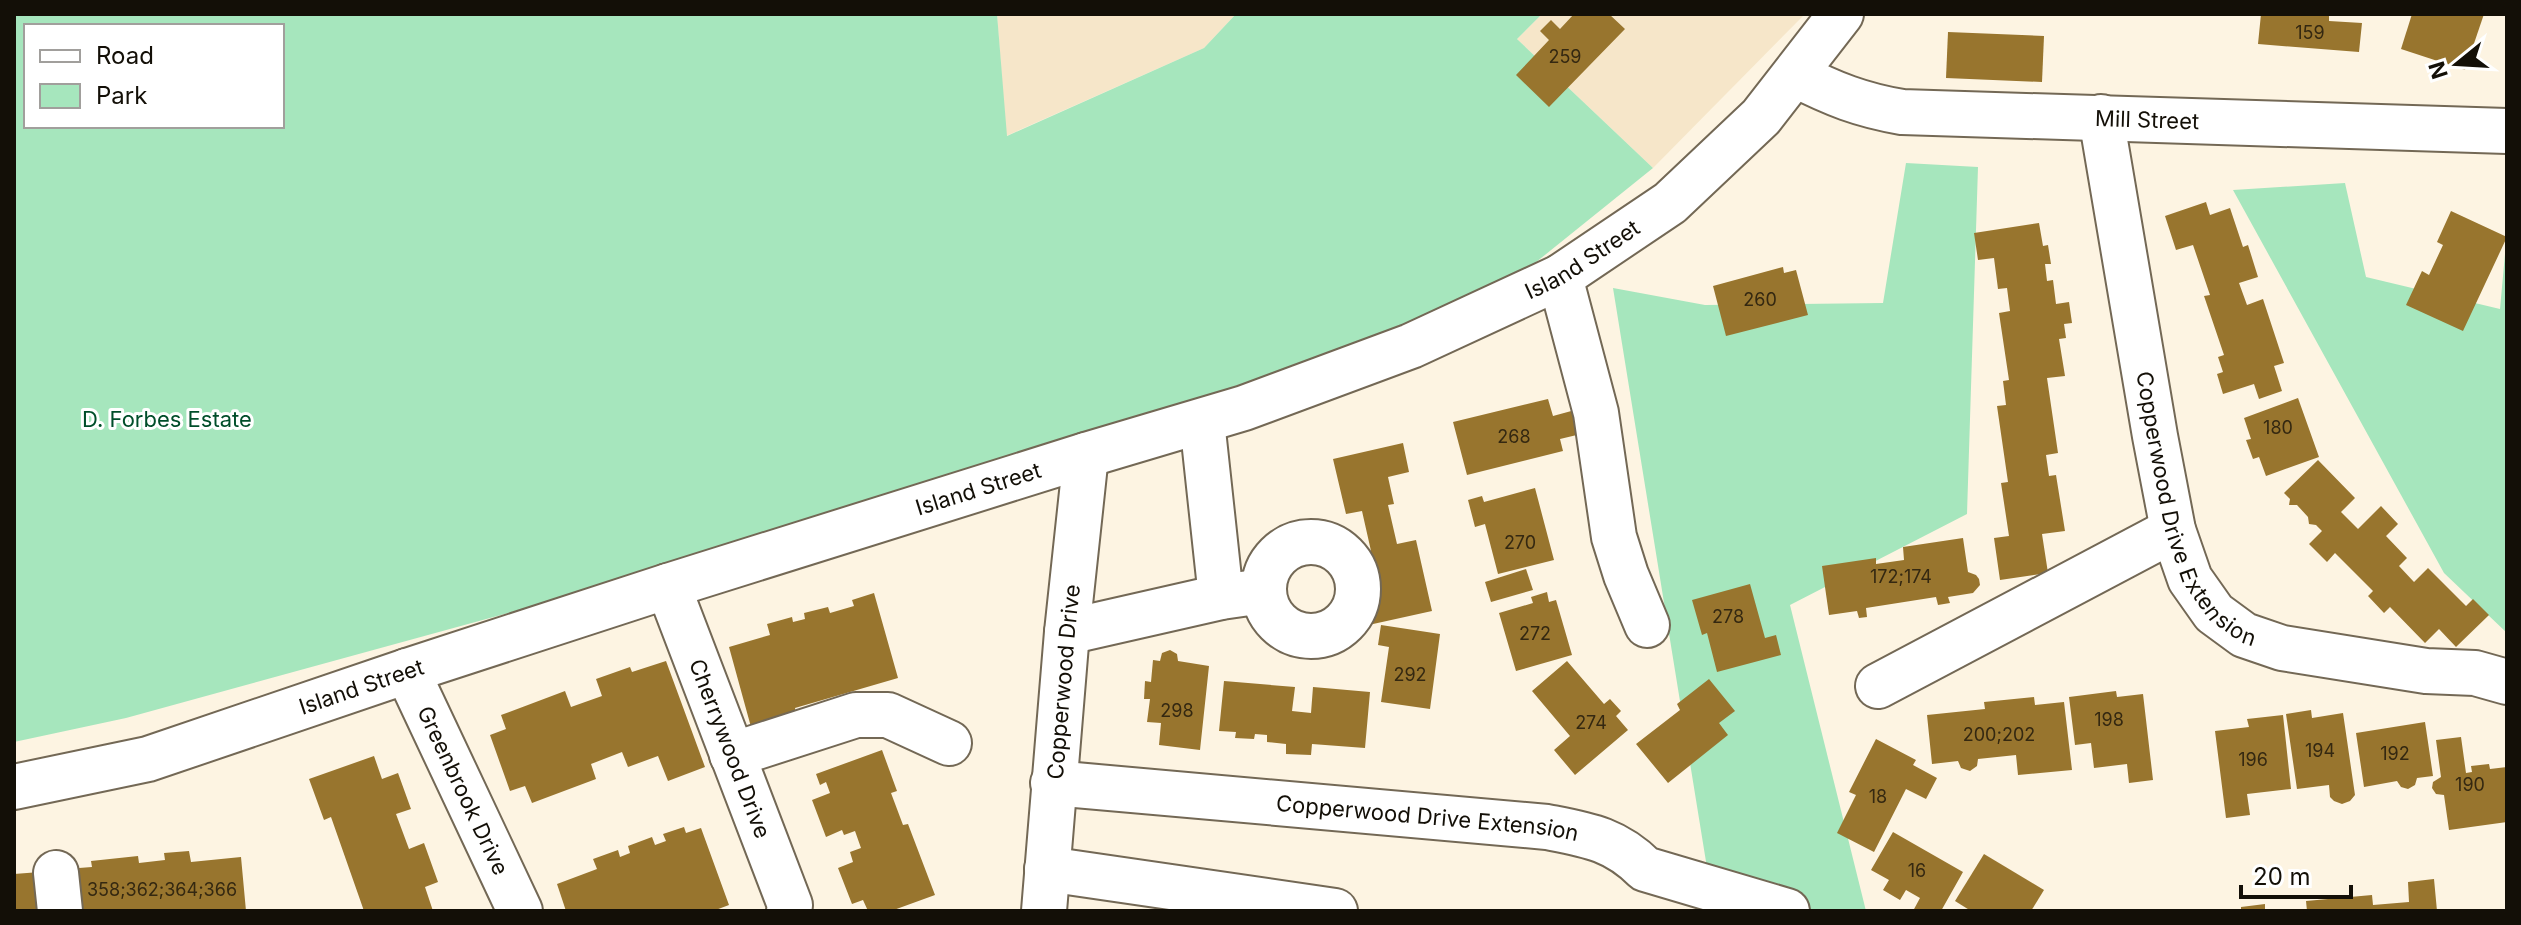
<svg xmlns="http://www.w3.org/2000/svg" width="2521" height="925" viewBox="0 0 2521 925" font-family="Inter,sans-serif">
<rect width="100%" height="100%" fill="#fdf4e2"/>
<g fill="#f6e6c9">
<path d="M997,14H1236L1204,48L1006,136Z"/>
<path d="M1542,14H1805L1653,168L1517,39Z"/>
</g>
<g fill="#a6e6bd" fill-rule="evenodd">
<path d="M14,14H997L1007,136L1204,48L1236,14H1542L1517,39L1653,168L1407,366L126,718L14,742ZM26,26H282V126H26Z"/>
<path d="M1906,163L1978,167L1967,514L1790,605L1866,911H1714L1613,288L1705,305L1883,303Z"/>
<path d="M2345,183L2366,277L2500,309L2507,232V633L2444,573L2233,190Z"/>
</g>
<g fill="#98752e">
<path d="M1574,14H1609L1625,29L1549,107L1516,75L1549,40L1540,31L1551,20L1560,29Z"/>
<path d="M2261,14H2329V21L2362,23L2359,52L2258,44Z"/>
<path d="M2412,14H2484L2465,70L2401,49Z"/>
<path d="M1948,32L2044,36L2042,82L1946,78Z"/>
<path d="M2206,202L2210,215L2230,208L2243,247L2248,245L2258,277L2239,283L2247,305L2263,299L2284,363L2274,366L2282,391L2259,399L2254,384L2223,394L2217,374L2223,372L2218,357L2224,355L2204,296L2210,295L2193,245L2176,250L2165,216Z"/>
<path d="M2451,211L2507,237L2463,331L2406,305L2422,271L2429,275L2443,245L2437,242Z"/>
<path d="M2039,223L2043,246L2048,245L2051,264H2045L2047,281L2053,280L2056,304L2069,302L2072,323L2064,324L2066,338L2059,339L2065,376L2047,378L2058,453L2046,455L2049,476L2056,475L2065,531L2042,534L2048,573L2000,580L1994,538L2009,536L2001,483L2008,482L1997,406L2006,405L2003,381L2009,380L1999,313L2010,311L2007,288L1998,289L1994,258L1978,260L1974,233Z"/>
<path d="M1783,267L1784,273L1796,270L1808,315L1726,336L1713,286Z"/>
<path d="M2298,398L2319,457L2266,476L2259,457L2253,459L2246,440L2251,439L2244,418Z"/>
<path d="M1548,399L1553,416L1575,410L1581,434L1560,439L1563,451L1467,475L1453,422Z"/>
<path d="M1403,443L1409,472L1388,477L1394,504L1388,505L1397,544L1416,540L1432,611L1364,626L1361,610L1369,609L1364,590L1370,588L1362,553L1371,551L1362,511L1346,514L1333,459Z"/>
<path d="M2318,460L2355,498L2341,512L2358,529L2381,506L2398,524L2386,536L2407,558L2399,566L2414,582L2428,568L2466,606L2473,599L2489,615L2456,647L2439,629L2425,643L2390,607L2384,613L2368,596L2373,591L2335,553L2327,562L2309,544L2322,531L2316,525L2309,524L2308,517L2297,505H2289L2290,499L2284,493Z"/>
<path d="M1535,488L1554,560L1498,574L1485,524L1475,527L1468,500L1482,496L1484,502Z"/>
<path d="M1963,538L1968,572L1976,575L1979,579L1980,585L1973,593L1948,597L1950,603L1938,605L1936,597L1866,608L1867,617L1859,618L1857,611L1829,615L1822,566L1876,558V564L1904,560L1903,547Z"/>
<path d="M1526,569L1533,590L1491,602L1485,582Z"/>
<path d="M1750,584L1765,638L1776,635L1781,655L1717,672L1707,633L1702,635L1692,600Z"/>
<path d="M1547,592L1549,602L1556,600L1572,655L1516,671L1499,613L1533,603L1531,597Z"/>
<path d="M874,593L898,678L795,708L796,714L751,727L729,647L770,635L767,624L792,617L793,622L805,619L804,613L828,607L830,613L854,606L852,600Z"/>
<path d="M1381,625L1440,634L1430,709L1381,702L1389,647L1378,645Z"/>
<path d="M1170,650L1177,654L1178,661L1209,666L1200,750L1159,745L1161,723L1147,722L1150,699H1144L1145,681L1151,682L1153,660L1160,661L1162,653Z"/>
<path d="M666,661L705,767L668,781L658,756L628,767L622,752L591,764L596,779L532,803L525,786L510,791L490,735L506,729L501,715L565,691L571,707L602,696L596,679L630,667L632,672Z"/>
<path d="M1567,661L1604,704L1610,699L1621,711L1616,716L1628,730L1575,775L1554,750L1570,736L1532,691Z"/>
<path d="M1709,679L1735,711L1719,723L1728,735L1668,783L1636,744L1680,710L1677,704Z"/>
<path d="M1224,681L1295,687L1292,711L1311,713L1313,687L1370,692L1365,748L1312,744L1311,755L1286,754V744L1267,742V735L1255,734L1254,739L1235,738L1236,732L1219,731Z"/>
<path d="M2116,691L2117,697L2143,694L2153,780L2129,783L2127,764L2094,768L2091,743L2075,745L2069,697Z"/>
<path d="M2034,697L2035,705L2064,702L2072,770L2018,775L2016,755L1978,759L1977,766L1970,771L1961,768L1958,761L1932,764L1927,715L1985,709L1984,702Z"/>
<path d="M2311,710L2312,718L2343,713L2355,795L2350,801L2342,804L2334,801L2330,797L2329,785L2297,789L2286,714Z"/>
<path d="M2283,715L2291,789L2247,794L2250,815L2226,818L2215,731L2249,727L2247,719Z"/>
<path d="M2425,722L2433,776L2417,778L2415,785L2408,789L2401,787L2397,781L2364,787L2356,733Z"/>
<path d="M2461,737L2466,773L2472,772L2471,766L2489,764L2490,769L2507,767V822L2449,830L2444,795L2436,794L2432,788L2433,782L2441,777L2436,740Z"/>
<path d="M1876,739L1916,760L1913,765L1937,778L1926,799L1906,789L1874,852L1837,833L1856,795L1849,792Z"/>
<path d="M882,750L897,791L891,793L903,825L908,824L935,895L891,911H868L863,900L852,904L838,868L853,862L850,852L861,848L855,831L844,835L842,830L826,837L812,800L830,793L826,782L820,785L816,774Z"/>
<path d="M374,756L382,779L398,773L411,809L396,814L409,849L424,843L438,882L425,887L433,911H364L331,817L324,820L309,779Z"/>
<path d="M684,827L686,833L701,828L729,905L713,911H566L557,884L597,869L593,859L618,850L620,857L630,853L628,846L652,837L655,845L666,841L663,834Z"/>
<path d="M1893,832L1963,872L1941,911H1913L1920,898L1906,890L1900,900L1883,890L1889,880L1871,870Z"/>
<path d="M189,851L191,862L241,857L246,911H82L79,868L92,867L91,861L138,856L139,863L165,860L164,853Z"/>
<path d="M1984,854L2044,890L2031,911H1971L1955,901Z"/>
<path d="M40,872L43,911H14V874Z"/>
<path d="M2434,879L2437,911H2307L2306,901L2372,895L2373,905L2409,902L2408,882Z"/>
<path d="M2265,904V911H2241V907Z"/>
</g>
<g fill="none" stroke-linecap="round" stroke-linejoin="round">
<defs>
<g id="minor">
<path id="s1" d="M1796,75C1833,94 1861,105 1902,112L2507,131"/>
<path id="s2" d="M2101,117L2155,436L2173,530L2190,579L2214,613L2244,635L2282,648L2426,671L2475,673L2507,682"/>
<path d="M1560,277L1596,413L1614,537L1626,575L1647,625"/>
<path d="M1202,421L1221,597"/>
<circle cx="1311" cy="589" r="47"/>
<path id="s3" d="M668,586L790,905L789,911"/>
<path d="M1067,632L1221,597L1263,591"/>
<path id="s4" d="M407,671L520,911"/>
<path d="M1878,686L2173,530"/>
<path d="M732,755L856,715H888L949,743"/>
<path id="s5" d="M1053,783L1547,827C1588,835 1615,839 1645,869L1787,911"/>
<path id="s6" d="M14,787L148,759L407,671L668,586L1086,455L1244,408L1411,346L1560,277L1670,203L1761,117L1841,14"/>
<path d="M1047,869L1335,911"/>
<path d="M56,873L60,911"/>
<path id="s7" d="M1044,911L1067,632L1086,455"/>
</g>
</defs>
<use href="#minor" stroke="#736855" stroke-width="48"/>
<use href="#minor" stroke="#fff" stroke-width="44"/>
</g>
<g text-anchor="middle" stroke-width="6" stroke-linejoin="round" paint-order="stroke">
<g font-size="18" fill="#342811">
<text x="2310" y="39">159</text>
<text x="1565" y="63">259</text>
<text x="1760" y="306">260</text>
<text x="2278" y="434">180</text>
<text x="1514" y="443">268</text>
<text x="1520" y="549">270</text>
<text x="1901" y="583">172;174</text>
<text x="1728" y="623">278</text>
<text x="1535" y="640">272</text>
<text x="1410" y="681">292</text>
<text x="1177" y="717">298</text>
<text x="2109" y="726">198</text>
<text x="1591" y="729">274</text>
<text x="1999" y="741">200;202</text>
<text x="2320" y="757">194</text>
<text x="2395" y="760">192</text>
<text x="2253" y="766">196</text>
<text x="2470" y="791">190</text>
<text x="1878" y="803">18</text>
<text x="1917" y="877">16</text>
<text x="162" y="896">358;362;364;366</text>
</g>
<g font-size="22" fill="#130f07" stroke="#fff">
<text dy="8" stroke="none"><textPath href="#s1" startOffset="358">Mill Street</textPath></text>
<text dy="8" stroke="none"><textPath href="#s6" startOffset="1658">Island Street</textPath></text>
<text dy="8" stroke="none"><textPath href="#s6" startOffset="1010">Island Street</textPath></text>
<text dy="8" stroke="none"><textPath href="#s2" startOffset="410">Copperwood Drive Extension</textPath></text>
<text dy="8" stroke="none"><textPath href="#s7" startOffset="230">Copperwood Drive</textPath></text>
<text dy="8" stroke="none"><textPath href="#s6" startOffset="362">Island Street</textPath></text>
<text dy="8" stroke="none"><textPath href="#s3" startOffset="174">Cherrywood Drive</textPath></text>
<text dy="8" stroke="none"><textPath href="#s4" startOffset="132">Greenbrook Drive</textPath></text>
<text dy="8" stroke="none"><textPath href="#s5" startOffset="376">Copperwood Drive Extension</textPath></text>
</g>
<g font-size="22" fill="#004e2a" stroke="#fff">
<text x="167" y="427">D. Forbes Estate</text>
</g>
</g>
<rect width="2521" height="925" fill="none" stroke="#130f07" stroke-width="32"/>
<rect x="24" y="24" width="260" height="104" fill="#ffffff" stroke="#a19f9c" stroke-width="2"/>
<rect x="40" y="50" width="40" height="12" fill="#ffffff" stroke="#a19f9c" stroke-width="2"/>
<text x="96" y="64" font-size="24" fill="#130f07">Road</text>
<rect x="40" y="84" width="40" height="24" fill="#a6e6bd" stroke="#a19f9c" stroke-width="2"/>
<text x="96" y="104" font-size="24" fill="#130f07">Park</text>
<g transform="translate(2457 64) rotate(252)" stroke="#ffffff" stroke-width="6" paint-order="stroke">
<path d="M0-6L14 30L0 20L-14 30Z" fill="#130f07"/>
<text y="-12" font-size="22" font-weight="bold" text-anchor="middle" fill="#130f07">N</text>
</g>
<path d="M2241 885v12h110v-12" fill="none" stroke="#130f07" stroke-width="4"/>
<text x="2253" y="885" font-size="24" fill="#130f07" stroke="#ffffff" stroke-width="6" paint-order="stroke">20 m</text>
</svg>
